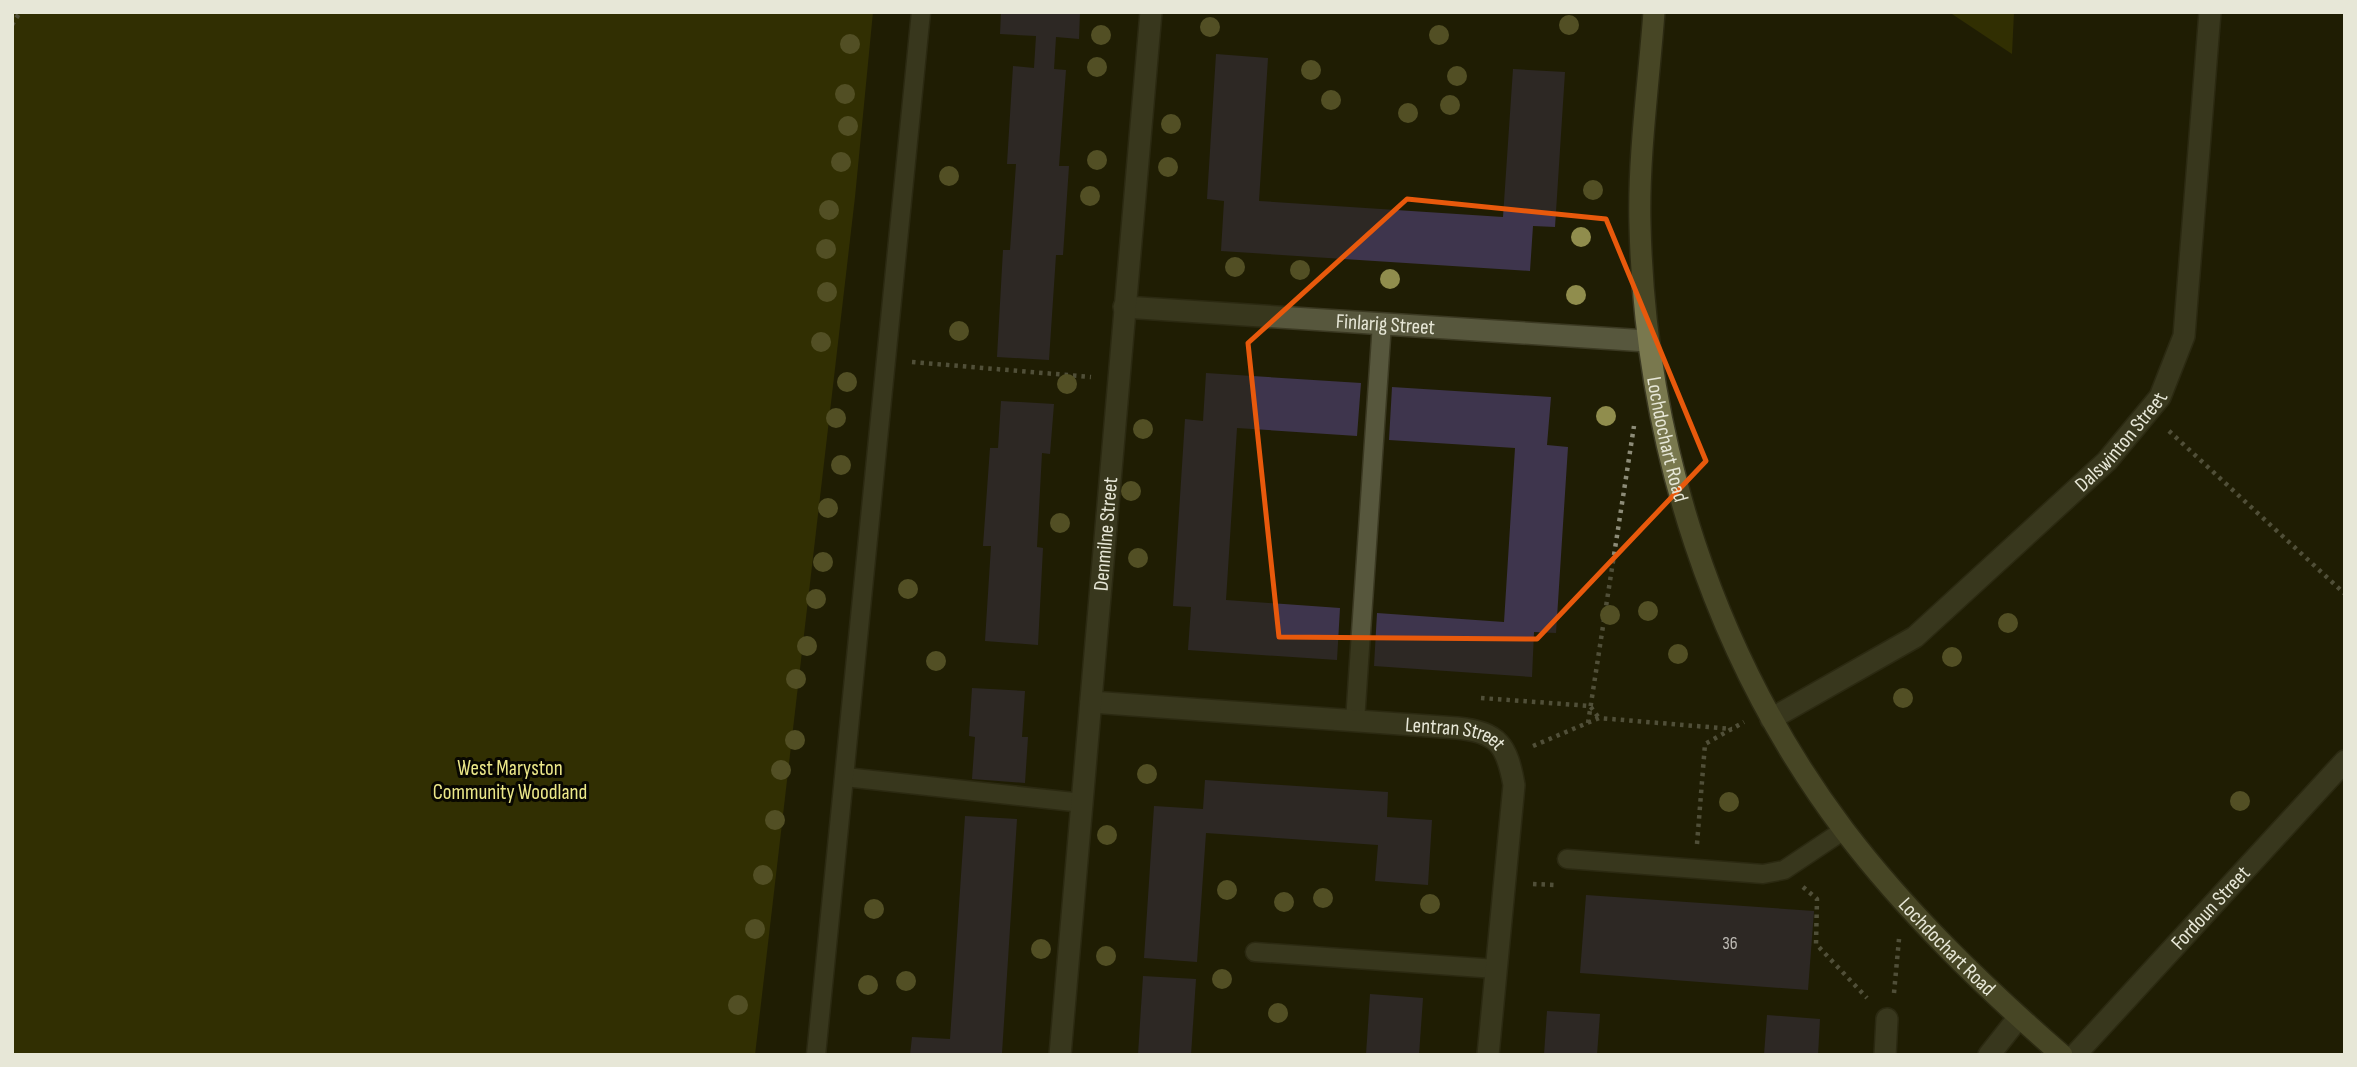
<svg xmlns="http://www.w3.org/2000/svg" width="2357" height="1067" viewBox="0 0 2357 1067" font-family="'Sofia Sans Condensed',sans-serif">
<rect width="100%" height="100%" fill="#1f1d04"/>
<g fill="#484502">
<path d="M12,12H873L855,197L755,1055H12Z"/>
<path d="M1949,12H2014L2012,54Z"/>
</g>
<g fill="#3e354d">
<path d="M1001,12H1080L1079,39L1056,37L1054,69L1066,70L1059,166H1069L1063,255H1056L1049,360L997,357L1003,250H1010L1016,164H1007L1013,66L1034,68L1036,36L1000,34Z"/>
<path d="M1216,54L1268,58L1259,201L1503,217L1513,69L1565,72L1555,227L1533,226L1530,271L1221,251L1224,201L1207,199Z"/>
<path d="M1206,373L1361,383L1357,436L1237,428L1226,600L1340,608L1337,660L1188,650L1191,607L1173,606L1185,419L1203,421Z"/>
<path d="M1392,387L1551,397L1547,445L1568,447L1556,633L1534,632L1532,677L1374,666L1377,613L1504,622L1515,448L1389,440Z"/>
<path d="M1001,401L1054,404L1050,454L1042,453L1037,547L1043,548L1038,645L985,641L991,546H983L990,448H998Z"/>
<path d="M972,688L1025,691L1022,737H1028L1025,783L972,779L975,737L969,736Z"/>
<path d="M1205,780L1388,792L1387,817L1432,820L1428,885L1375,881L1378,845L1206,833L1197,962L1144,958L1154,806L1203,809Z"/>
<path d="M965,816L1017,819L1002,1053L910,1055L912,1037L950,1039Z"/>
<path d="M1586,895L1814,911L1808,990L1580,973Z"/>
<path d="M1143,976L1196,979L1191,1055H1138Z"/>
<path d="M1370,994L1423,998L1419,1055H1366Z"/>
<path d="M1547,1011L1600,1014L1597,1055H1544Z"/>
<path d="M1767,1015L1820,1019L1818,1055H1764Z"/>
</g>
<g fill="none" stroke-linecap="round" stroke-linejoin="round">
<defs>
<g id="lane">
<path d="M1355,721L1382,323"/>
<path d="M845,777L1083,803"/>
<path d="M1567,859L1763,874L1784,870L1844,830"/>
<path d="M1255,952L1496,969"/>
<path d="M816,1055L921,12"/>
</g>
<g id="street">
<path id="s1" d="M1124,307L1647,341"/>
<path id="s2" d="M1091,702L1457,728C1499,732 1507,746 1514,785L1488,1055"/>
<path id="s3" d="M1771,719L1915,637L2107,461L2160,397L2184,336L2210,12"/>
<path id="s4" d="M1060,1055L1151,12"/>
<path d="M1885,1055L1887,1019"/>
<path d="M1989,1055L2019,1017"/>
<path id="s5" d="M2075,1055L2345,761"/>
</g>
<g id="secondary">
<path id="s6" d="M1654,12C1649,80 1638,158 1640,225C1645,441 1713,656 1844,830C1907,913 1984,987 2062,1055"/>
</g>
</defs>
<use href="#lane" stroke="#3b3922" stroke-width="21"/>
<use href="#street" stroke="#3b3922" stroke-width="24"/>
<use href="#secondary" stroke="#3b3922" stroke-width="24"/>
<g stroke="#8d8c78" stroke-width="4.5" stroke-dasharray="3.5 5" stroke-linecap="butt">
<path d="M12,25L20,12"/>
<path d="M912,362L1091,377"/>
<path d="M2169,431L2345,594"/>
<path d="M1481,698L1590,706L1599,718"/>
<path d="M1588,723L1634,426"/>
<path d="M1533,746L1599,718L1732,729"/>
<path d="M1697,844L1705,744L1744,722"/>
<path d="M1533,884L1556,885"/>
<path d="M1803,887L1817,899L1816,944L1867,998"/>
<path d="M1894,993L1899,939"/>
</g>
<use href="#lane" stroke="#57573d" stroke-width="18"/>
<use href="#street" stroke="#57573d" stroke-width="21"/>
<use href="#secondary" stroke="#79784e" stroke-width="21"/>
</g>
<g fill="#908d4d">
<circle cx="1569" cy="25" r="10"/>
<circle cx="1210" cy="27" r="10"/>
<circle cx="1101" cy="35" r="10"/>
<circle cx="1439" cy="35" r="10"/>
<circle cx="850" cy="44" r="10"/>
<circle cx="1097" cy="67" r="10"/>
<circle cx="1311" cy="70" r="10"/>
<circle cx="1457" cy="76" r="10"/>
<circle cx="845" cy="94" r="10"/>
<circle cx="1331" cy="100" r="10"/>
<circle cx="1450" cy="105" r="10"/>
<circle cx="1408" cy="113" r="10"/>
<circle cx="1171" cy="124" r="10"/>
<circle cx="848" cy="126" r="10"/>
<circle cx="1097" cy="160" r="10"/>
<circle cx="841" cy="162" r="10"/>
<circle cx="1168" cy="167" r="10"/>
<circle cx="949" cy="176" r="10"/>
<circle cx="1593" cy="190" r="10"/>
<circle cx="1090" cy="196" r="10"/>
<circle cx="829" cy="210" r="10"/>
<circle cx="1581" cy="237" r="10"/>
<circle cx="826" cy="249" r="10"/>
<circle cx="1235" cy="267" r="10"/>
<circle cx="1300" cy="270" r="10"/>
<circle cx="1390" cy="279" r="10"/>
<circle cx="827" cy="292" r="10"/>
<circle cx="1576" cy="295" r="10"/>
<circle cx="959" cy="331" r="10"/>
<circle cx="821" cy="342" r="10"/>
<circle cx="847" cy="382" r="10"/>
<circle cx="1067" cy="384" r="10"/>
<circle cx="1606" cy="416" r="10"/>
<circle cx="836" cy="418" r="10"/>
<circle cx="1143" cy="429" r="10"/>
<circle cx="841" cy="465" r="10"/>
<circle cx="1131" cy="491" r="10"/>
<circle cx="828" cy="508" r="10"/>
<circle cx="1060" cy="523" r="10"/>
<circle cx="1138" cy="558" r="10"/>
<circle cx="823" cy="562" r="10"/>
<circle cx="908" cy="589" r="10"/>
<circle cx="816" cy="599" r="10"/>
<circle cx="1648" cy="611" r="10"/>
<circle cx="1610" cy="615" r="10"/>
<circle cx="2008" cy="623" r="10"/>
<circle cx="807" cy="646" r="10"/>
<circle cx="1678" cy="654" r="10"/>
<circle cx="1952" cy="657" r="10"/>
<circle cx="936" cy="661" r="10"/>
<circle cx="796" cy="679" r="10"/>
<circle cx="1903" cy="698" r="10"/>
<circle cx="795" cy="740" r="10"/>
<circle cx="781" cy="770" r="10"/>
<circle cx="1147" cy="774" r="10"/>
<circle cx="2240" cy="801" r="10"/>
<circle cx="1729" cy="802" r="10"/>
<circle cx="775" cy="820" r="10"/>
<circle cx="1107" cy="835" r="10"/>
<circle cx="763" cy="875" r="10"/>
<circle cx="1227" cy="890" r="10"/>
<circle cx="1323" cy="898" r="10"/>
<circle cx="1284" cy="902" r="10"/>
<circle cx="1430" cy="904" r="10"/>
<circle cx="874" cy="909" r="10"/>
<circle cx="755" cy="929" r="10"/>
<circle cx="1041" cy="949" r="10"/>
<circle cx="1106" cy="956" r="10"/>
<circle cx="1222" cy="979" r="10"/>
<circle cx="906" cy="981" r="10"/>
<circle cx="868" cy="985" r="10"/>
<circle cx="738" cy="1005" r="10"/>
<circle cx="1278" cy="1013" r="10"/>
</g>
<path d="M0 0H2357V1067H0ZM1407,199L1606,219L1706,461L1537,639L1279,637L1248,343Z" fill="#1f1d04" fill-opacity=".55" fill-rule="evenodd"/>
<path fill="none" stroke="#e8590c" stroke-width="5" stroke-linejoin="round" d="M1407,199L1606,219L1706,461L1537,639L1279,637L1248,343Z"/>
<g text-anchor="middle" stroke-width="6" stroke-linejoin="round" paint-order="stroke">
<g font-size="18" fill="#bdbab4">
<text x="1730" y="949">36</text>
</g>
<g font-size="21" fill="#e7e7d7" stroke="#080701">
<text dy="7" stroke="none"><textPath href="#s1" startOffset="262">Finlarig Street</textPath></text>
<text dy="7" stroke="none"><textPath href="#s3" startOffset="450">Dalswinton Street</textPath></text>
<text dy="7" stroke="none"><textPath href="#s6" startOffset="430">Lochdochart Road</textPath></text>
<text dy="7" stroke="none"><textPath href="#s4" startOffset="523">Denmilne Street</textPath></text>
<text dy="7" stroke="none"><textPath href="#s2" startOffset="366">Lentran Street</textPath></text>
<text dy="7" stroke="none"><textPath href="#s5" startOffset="200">Fordoun Street</textPath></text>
<text dy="7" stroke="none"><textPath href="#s6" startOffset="1018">Lochdochart Road</textPath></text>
</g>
<g font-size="21" fill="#ece889" stroke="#080701">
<text x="510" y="775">West Maryston<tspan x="510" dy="24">Community Woodland</tspan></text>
</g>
</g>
<rect width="2357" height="1067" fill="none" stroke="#e7e7d7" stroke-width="28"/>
</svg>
